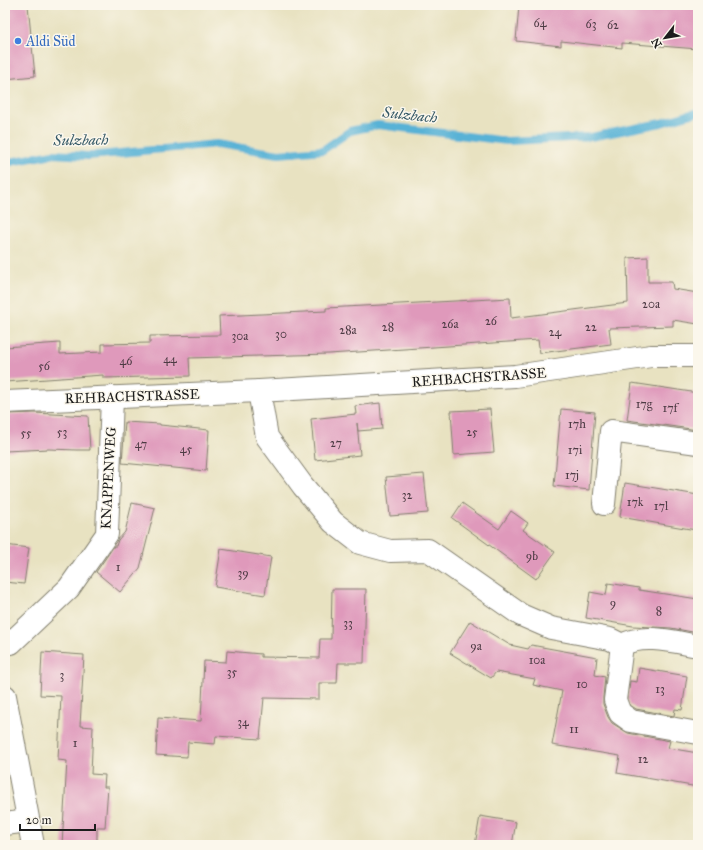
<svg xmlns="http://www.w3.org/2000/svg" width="703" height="850" viewBox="0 0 703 850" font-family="'IM FELL Great Primer',serif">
<rect width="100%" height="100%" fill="#fbf7ec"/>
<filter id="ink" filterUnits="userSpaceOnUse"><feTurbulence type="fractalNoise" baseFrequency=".025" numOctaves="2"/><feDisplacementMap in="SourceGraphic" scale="8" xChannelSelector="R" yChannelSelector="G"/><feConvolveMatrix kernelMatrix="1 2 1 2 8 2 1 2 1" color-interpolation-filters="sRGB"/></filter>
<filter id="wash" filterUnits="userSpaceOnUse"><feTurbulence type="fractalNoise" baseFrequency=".012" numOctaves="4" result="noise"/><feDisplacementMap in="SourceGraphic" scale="16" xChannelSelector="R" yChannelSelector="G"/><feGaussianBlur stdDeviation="0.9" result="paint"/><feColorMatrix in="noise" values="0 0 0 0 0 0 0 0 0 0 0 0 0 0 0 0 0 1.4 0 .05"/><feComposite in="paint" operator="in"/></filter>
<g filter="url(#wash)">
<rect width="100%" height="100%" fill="#e8e2c1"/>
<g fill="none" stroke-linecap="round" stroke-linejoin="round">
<path stroke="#58b2d6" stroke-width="8" d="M5,163L53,154L88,156L217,144L279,154L323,150L350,131L378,125L507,141L591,137L661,123L698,112"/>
</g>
<g id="blocks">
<g fill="#df99bb">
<path d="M5,5H28L35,76L5,79Z"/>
<path d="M519,5H698V49L622,43V48L561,41V46L516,41Z"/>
<path d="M648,257V282H672L673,289L698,293V324L673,320V326L609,328L611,344L540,353L538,340L329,354L189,358L190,376L103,378V375L5,382V347L60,343V354L102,352V344L150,343V336L220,335L219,316L326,311V308L510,298L511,318L628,303L627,258Z"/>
<path d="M632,383L698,393V430L627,420Z"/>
<path d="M380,403L382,429L358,431L357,423L360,455L315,460L311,419L356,414L355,406Z"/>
<path d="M490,409L494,452L454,455L451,411Z"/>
<path d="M561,409L595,412L589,490L554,486Z"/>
<path d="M35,413L88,416L90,450H76L49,449L5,451V414Z"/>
<path d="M125,422L160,424V425L209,430L206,471L122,463Z"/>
<path d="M424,474L428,513L390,516L386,477Z"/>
<path d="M625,483L698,495V519L696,530L620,517Z"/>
<path d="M132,503L155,508L140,568L120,592L96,572L114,546H116L118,540L125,532Z"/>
<path d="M462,503L499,529L511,511L528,523L523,530L555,552L536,579L452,518Z"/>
<path d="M5,545L29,548L24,584L5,582Z"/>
<path d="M221,549L271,557L265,595L215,587Z"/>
<path d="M608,583L639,588V590L698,599V633L671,628L633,626L586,618L590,592L606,595Z"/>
<path d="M332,589H366L364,663H338L337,683H319V699L264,698L260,739L216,736L215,744L188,742L187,757L156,755L158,718L201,721L204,661L226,662L227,651L261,654V657L319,658L320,639H331Z"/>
<path d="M470,621L510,645L528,649L531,645L597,657L595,675L605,677L603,698V704L608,717L612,723L628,733L670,741L668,748L698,753V787L617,773L620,756L552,745L562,691L533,685L535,679L496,672L491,678L450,653Z"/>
<path d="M42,652L84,655L80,726L93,727L91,774L105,775L104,787H108L105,827H97V845H62L67,761L58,760L61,696L40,695Z"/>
<path d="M639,668L687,676L682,710L675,709L674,716L636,709L630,705L628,698L630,681L637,682Z"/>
<path d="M480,816L516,822L512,845H475Z"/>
</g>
</g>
</g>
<g filter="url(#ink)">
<use href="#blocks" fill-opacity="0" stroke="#827f6e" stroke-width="1"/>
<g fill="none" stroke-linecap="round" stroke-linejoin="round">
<defs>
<g id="street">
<path d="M259,391L267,437L303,486L333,522L360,543L390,551L428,550L521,615L551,628L610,639L622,645"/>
<path d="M5,402L259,391L515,376L651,356H698"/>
<path d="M604,504L611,431L698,443"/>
<path d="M11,643L69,588L107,534L112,397"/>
<path d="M698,646C675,642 643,633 622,645L615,700L620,713L631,721L698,733"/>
<path d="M5,696L33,845"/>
<path d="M5,824L28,821"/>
</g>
</defs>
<use href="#street" stroke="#827f6e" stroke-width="24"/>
<use href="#street" stroke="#fff" stroke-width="22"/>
</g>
</g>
<circle fill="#3f7fe0" stroke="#fbf7ec" stroke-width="1.5" cx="18" cy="41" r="4"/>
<g text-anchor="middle" stroke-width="3" stroke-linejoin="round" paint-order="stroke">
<g font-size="12" fill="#4d3b44">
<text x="540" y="27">64</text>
<text x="591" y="28">63</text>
<text x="613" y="29">62</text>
<text x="651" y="308">20a</text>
<text x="491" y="325">26</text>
<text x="450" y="328">26a</text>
<text x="388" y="331">28</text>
<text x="591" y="331">22</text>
<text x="348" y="334">28a</text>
<text x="555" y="336">24</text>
<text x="281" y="338">30</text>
<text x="240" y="340">30a</text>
<text x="170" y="363">44</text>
<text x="126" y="365">46</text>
<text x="44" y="370">56</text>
<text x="644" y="408">17g</text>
<text x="670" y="412">17f</text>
<text x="577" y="428">17h</text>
<text x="62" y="436">53</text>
<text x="472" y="436">25</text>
<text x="26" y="437">55</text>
<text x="336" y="447">27</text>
<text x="141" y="448">47</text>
<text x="186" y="453">45</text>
<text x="575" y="454">17i</text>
<text x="572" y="479">17j</text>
<text x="407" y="499">32</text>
<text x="635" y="506">17k</text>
<text x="661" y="510">17l</text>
<text x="532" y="560">9b</text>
<text x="118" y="571">1</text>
<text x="243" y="577">39</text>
<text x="613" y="607">9</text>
<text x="659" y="615">8</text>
<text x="348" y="627">33</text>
<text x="476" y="650">9a</text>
<text x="537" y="664">10a</text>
<text x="232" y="676">35</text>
<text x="62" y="679">3</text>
<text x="582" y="688">10</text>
<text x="660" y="693">13</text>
<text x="243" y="726">34</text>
<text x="574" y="733">11</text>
<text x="75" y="747">1</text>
<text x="643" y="763">12</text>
</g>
<g font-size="14" fill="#366cbe" stroke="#fbf7ec" text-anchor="start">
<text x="26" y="46">Aldi Süd</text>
</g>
<g font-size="14" fill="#1c1c1c" stroke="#fbf7ec">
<text transform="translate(479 377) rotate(-4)" y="5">REHBACHSTRASSE</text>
<text transform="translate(132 396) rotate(-2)" y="5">REHBACHSTRASSE</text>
<text transform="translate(108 478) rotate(-87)" y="5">KNAPPENWEG</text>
</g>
<g font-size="15" font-style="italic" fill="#345866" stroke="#fbf7ec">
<text transform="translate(410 115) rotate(6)" y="5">Sulzbach</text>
<text transform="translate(81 140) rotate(-1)" y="5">Sulzbach</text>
</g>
</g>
<rect width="703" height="850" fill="none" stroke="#fbf7ec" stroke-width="20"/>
<g transform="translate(665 38) rotate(239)" stroke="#fbf7ec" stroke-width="3" paint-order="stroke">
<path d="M0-3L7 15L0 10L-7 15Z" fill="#1c1c1c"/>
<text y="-6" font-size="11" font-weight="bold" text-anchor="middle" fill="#1c1c1c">N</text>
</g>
<path d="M20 824v6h75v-6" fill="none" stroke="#1c1c1c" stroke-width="2"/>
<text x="26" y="824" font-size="12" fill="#1c1c1c" stroke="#fbf7ec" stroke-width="3" paint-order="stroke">20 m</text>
</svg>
